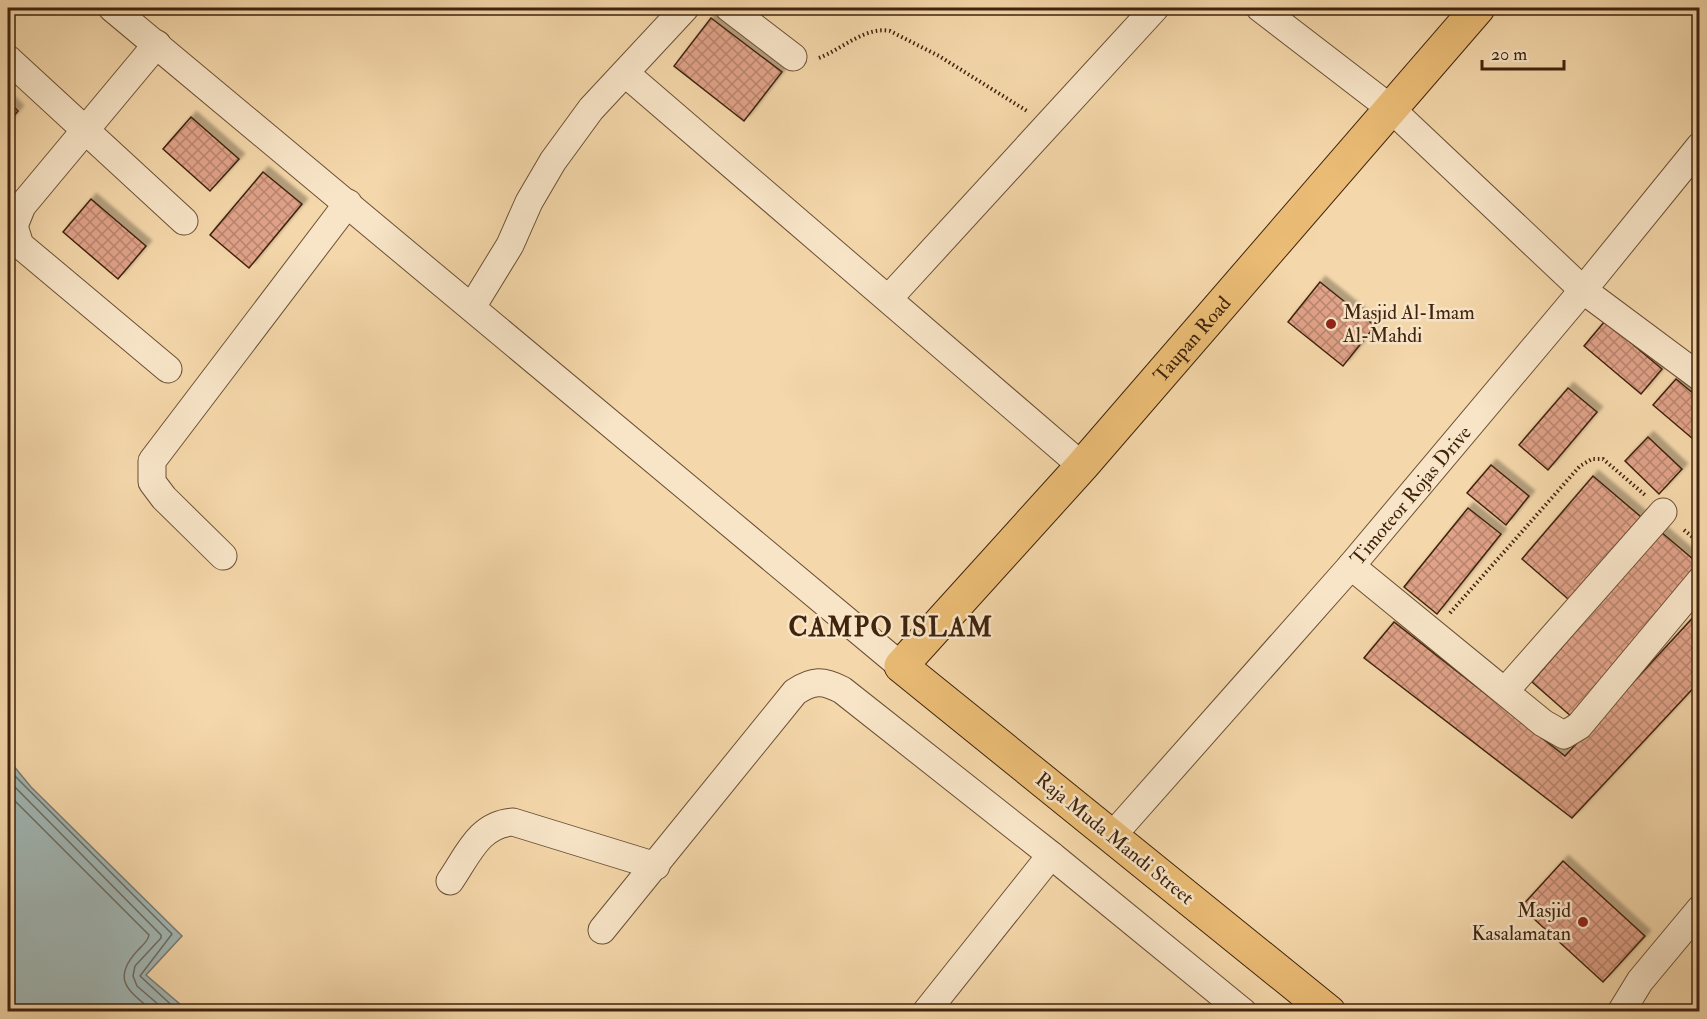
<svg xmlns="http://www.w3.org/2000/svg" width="1707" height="1019" viewBox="0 0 1707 1019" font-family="'IM FELL Double Pica',serif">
<defs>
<pattern id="building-cross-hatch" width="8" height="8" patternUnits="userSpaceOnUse" patternTransform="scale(1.5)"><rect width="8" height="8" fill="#e0a288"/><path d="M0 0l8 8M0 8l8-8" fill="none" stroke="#b7846e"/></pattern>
<filter id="shadow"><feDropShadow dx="5.5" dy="-5.5" stdDeviation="1.5" flood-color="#0004"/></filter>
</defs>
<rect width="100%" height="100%" fill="#f4d7aa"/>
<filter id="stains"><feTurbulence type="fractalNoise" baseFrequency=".00333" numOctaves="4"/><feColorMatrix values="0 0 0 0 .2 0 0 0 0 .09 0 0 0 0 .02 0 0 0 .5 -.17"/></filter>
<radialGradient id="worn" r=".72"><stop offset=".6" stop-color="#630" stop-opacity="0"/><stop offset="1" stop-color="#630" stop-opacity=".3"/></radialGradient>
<path fill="#a1b7b5" stroke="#7a7c72" stroke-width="1.5" d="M8,759L31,787L182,936L146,975L188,1011H8Z"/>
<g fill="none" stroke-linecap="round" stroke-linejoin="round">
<g stroke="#706d61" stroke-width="1.5">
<path d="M8,769L172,934L140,976L179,1012"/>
<path d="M8,780L161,935V938L135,966L133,976L137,986L167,1012"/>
<path d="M8,794L149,935C148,941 143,945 138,950C110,980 129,991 154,1012"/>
</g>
</g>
<g fill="url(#building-cross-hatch)" stroke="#3f230d" stroke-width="1.5" filter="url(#shadow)">
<path d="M711,18L782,72L744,121L674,66Z"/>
<path d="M8,101L18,111L8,123Z"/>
<path d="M191,117L239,159L210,191L163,149Z"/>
<path d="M263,172L302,204L249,268L210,235Z"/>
<path d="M91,199L146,246L118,279L63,232Z"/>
<path d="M1320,282L1375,326L1343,366L1288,322Z"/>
<path d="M1605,321L1662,369L1641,394L1584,346Z"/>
<path d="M1676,379L1700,399V445L1653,405Z"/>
<path d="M1568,388L1597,412L1548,470L1519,445Z"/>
<path d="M1648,437L1682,469L1659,494L1625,461Z"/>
<path d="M1491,465L1529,496L1506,525L1467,493Z"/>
<path d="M1593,476L1647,522L1575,605L1522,559Z"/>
<path d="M1468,508L1501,534L1437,614L1404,587Z"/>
<path d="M1661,532L1700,565V572L1573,718L1532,682Z"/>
<path d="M1700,610V681L1572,818L1364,658L1394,622L1565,756Z"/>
<path d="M1563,861L1645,936L1603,982L1521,907Z"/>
</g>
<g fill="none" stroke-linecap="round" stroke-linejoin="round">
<defs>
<g id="minor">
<path d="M112,8L901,666"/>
<path d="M729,8L793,57"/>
<path d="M1260,8L1390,108L1583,290L1700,377"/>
<path d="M157,44L22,206L14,226L20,245L168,369"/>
<path d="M8,59L184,221"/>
<path d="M625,73L1082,466"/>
<path d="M889,298L1155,8"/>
<path d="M472,307L510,245L529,202L553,161L591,109L685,8"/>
<path d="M223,556L164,498L152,482V461L348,203"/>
<path d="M1351,566L1543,723L1564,735L1579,726L1700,581"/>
<path d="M1506,690L1663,512"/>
<path id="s1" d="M1112,836L1351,566L1583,290L1700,146"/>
<path d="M450,881C468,855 479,824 513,822L656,866"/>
<path d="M602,930L795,692C813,680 823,680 842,690L1051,855L1243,1012"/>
<path d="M926,1012L1051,855"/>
<path d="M1621,1012L1640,981L1700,909"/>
</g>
<g id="major">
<path id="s2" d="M1329,1012L901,666L1082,466L1478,8"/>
</g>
</defs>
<use href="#minor" stroke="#6c5034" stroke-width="29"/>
<use href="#major" stroke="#3f230d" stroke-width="35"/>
<g stroke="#3f230d" stroke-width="4" stroke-dasharray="1.5 3" stroke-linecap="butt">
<path d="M819,58C842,49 866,26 890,31L939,56L1027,111"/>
<path d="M1684,530L1700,543"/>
<path d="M1450,613L1580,466L1592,459H1603L1645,495"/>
</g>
<use href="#minor" stroke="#f8e5c8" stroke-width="27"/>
<use href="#major" stroke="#eabc75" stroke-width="33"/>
</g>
<g fill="#8f2418" stroke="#f8e5c8" stroke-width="2">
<circle cx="1331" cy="324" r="6"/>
<circle cx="1583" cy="922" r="6"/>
</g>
<g text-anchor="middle" stroke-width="5" stroke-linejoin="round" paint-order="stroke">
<g font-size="20" fill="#3f230d" stroke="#f8e5c8" text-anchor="start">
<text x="1343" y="319">Masjid Al-Imam<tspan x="1343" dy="23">Al-Mahdi</tspan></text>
<text x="1571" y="917" text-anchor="end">Masjid<tspan x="1571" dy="23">Kasalamatan</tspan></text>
</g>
<g font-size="20" fill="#3f230d" stroke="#f8e5c8">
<text dy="7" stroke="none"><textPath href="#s2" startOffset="988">Taupan Road</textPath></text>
<text dy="7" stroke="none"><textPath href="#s1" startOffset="453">Timoteor Rojas Drive</textPath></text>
<text transform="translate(1115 838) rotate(39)" y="7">Raja Muda Mandi Street</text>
</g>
<g font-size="26" font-weight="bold" letter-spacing="1.5" fill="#3f230d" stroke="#f8e5c8">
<text x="891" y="636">CAMPO ISLAM</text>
</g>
</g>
<rect width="1707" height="1019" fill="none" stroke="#f4d7aa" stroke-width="30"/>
<rect x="9" y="9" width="1689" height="1001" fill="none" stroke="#3f230d" stroke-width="3"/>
<rect x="15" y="15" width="1677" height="989" fill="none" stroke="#3f230d" stroke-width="1.5"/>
<path d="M1482 60v9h82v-9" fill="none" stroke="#3f230d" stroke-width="3"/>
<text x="1491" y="60" font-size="18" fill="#3f230d" stroke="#f8e5c8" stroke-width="4.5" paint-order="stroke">20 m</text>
<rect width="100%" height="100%" filter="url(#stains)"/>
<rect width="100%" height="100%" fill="url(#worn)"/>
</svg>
